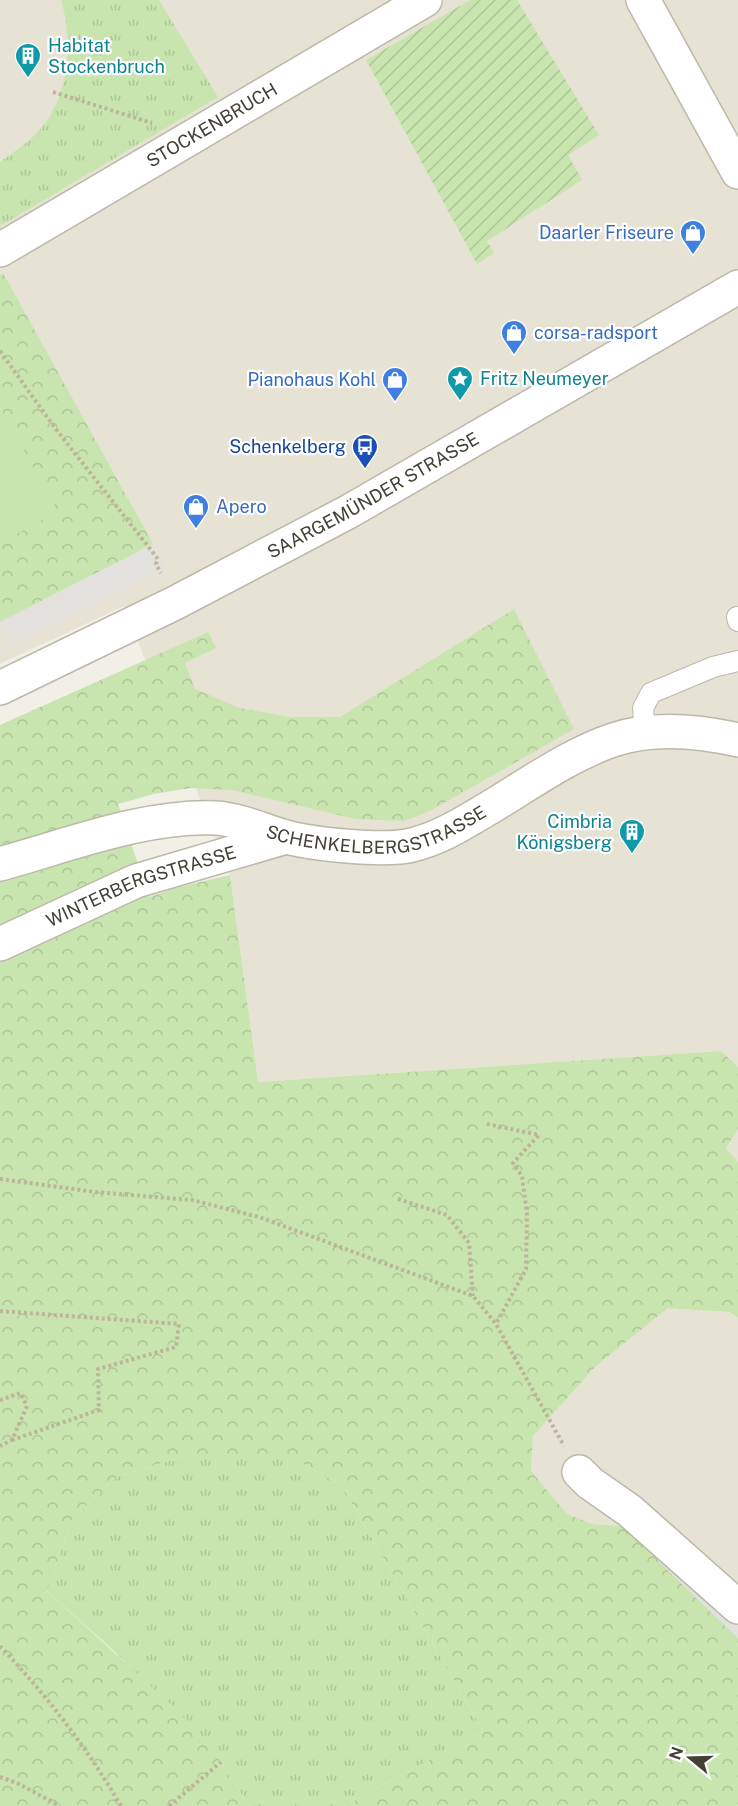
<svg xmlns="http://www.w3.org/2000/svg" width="738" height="1806" viewBox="0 0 738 1806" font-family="'Public Sans',sans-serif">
<defs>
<pattern id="grass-tufts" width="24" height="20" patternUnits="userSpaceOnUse" patternTransform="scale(1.5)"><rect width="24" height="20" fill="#c8e5b0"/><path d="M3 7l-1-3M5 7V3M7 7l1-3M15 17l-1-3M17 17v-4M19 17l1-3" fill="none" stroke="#adc698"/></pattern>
<pattern id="forest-crowns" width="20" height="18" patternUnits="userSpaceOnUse" patternTransform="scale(1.5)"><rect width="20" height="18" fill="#c8e5b0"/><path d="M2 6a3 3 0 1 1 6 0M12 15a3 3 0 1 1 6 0" fill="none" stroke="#adc698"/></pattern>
<pattern id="garden-furrows" width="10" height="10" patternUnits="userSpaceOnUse" patternTransform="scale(1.5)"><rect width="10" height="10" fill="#c8e5b0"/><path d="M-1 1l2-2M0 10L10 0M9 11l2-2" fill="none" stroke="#adc698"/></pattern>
</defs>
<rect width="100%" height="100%" fill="#f2efe6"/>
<g fill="#e6e2d4">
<path d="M0,0H738V1067L721,1051L258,1082L230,875L124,606L0,664Z"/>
<path d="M738,1129V1162L726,1148Z"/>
<path d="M669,1307L729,1312L738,1317V1638L637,1539L620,1526L593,1524L567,1514L531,1471L533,1436L595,1367Z"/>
</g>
<g fill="url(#grass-tufts)">
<path d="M61,0H159L218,97L0,226V162C15,151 31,141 43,126C70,92 73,40 61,0Z"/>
<path d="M185,1456H289L342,1486L483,1731L344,1806H249L221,1762L114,1651L47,1591L71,1521L116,1477Z"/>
</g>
<g fill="url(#forest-crowns)">
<path d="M3,273L153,544L0,622V543L57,511L0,408V275Z"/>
<path d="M514,609L574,729L432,810L404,821L356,819L232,790L190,788L154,794L118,804L149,897L175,888L230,875L258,1082L721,1051L738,1067V1129L726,1148L738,1162V1317L729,1312L668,1308L595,1367L533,1436L531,1471L567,1514L593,1524L620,1526L637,1539L738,1638V1806H344L483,1731L342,1486L289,1456H185L116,1477L71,1521L47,1591L178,1711L221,1762L249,1806H0V725L208,632L216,648L185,663L195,689L240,708L290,717H340Z"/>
</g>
<path fill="url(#garden-furrows)" d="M470,0H517L599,135L568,155L582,180L487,241L494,253L477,264L366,60Z"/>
<path fill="#c8e5b0" d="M0,408L58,511L0,543Z"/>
<g fill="#e3e1de">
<path d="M153,544L166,568L10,645L0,622Z"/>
<path d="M672,1548L738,1607V1638L659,1562Z"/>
</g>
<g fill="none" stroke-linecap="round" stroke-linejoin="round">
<defs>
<g id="service">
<path d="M737,617L738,621"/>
<path d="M645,733L643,708L651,693L713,667L738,661"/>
</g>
<g id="minor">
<path d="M643,0L738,172"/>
<path id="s1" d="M0,250L425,0"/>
<path id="s2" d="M0,864C69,845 145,815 216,818C236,819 263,830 282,836C310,844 385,852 412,845C441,838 465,822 489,808C529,784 569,755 613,740C652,727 698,731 738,740"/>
<path id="s3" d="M0,944L136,881L286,837"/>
<path d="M579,1472L590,1483L630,1511L738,1607"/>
</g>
<g id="tertiary">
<path id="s4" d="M0,688L175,603L348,512L738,287"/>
</g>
</defs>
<use href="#service" stroke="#bdb8a9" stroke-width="22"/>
<use href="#minor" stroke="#bdb8a9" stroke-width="36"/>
<use href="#tertiary" stroke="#bdb8a9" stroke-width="36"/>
<g stroke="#beb49b" stroke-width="4" stroke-dasharray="3 3" stroke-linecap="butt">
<path d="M53,92L152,123"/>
<path d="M0,351L55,428L158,559L156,564L161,573"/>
<path d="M487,1124L539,1135L513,1163L522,1176L527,1214L526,1269L496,1324"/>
<path d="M0,1179L95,1192L192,1200L259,1217L473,1296L496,1324L564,1446"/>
<path d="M398,1199L447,1215L469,1243L473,1296"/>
<path d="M0,1311L179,1324L176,1347L98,1369L99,1410L12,1440"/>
<path d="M0,1400L20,1393L27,1406L12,1440L0,1446"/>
<path d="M0,1646C47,1696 86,1746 121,1806"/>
<path d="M0,1777L17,1783L60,1806"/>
<path d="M169,1806L221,1762"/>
</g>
<use href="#service" stroke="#fff" stroke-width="20"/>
<use href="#minor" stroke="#fff" stroke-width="33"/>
<use href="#tertiary" stroke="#fff" stroke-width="33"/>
</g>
<defs>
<symbol id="building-pin" viewBox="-11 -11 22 30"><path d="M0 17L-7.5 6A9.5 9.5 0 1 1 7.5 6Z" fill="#0f9aa8" stroke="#fff"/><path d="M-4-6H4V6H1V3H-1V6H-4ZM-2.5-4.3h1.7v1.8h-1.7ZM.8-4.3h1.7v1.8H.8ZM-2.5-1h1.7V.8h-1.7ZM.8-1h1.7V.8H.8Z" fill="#fff"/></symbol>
<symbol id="shop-pin" viewBox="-11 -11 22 30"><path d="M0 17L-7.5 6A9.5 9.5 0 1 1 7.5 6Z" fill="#3f7fe0" stroke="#fff"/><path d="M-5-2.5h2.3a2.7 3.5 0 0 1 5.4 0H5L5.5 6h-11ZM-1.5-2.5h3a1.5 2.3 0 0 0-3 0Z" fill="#fff"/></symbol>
<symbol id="sight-pin" viewBox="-11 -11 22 30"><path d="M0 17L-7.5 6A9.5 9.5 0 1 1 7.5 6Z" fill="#0f9aa8" stroke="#fff"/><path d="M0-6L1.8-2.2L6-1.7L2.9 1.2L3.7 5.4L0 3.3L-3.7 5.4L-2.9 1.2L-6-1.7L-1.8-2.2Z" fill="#fff"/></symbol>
<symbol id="bus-pin" viewBox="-11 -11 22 30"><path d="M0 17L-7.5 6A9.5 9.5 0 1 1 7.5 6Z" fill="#1a4fb4" stroke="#fff"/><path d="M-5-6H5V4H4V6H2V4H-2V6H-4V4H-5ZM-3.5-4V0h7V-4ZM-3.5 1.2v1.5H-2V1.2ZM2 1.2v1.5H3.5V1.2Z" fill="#fff"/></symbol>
</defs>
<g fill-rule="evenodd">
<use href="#building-pin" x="13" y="41" width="30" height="40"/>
<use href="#shop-pin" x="678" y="218" width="30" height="40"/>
<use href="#shop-pin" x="499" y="318" width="30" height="40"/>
<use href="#sight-pin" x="445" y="364" width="30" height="40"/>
<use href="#shop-pin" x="380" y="365" width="30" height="40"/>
<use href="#bus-pin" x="350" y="432" width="30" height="40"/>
<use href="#shop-pin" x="181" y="492" width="30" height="40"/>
<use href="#building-pin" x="617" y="817" width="30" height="40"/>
</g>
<g text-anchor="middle" stroke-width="4.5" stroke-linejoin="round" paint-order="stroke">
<g font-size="18" fill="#0d838f" stroke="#fff" text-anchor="start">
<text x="48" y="52">Habitat<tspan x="48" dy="21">Stockenbruch</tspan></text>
<text x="480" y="385">Fritz Neumeyer</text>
<text x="612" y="828" text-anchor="end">Cimbria<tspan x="612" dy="21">Königsberg</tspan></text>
</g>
<g font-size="18" fill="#444035" stroke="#fff">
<text dy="6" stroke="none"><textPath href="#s1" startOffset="246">STOCKENBRUCH</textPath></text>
<text dy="6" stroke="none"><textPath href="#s4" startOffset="420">SAARGEMÜNDER STRASSE</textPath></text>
<text dy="6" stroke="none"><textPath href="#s2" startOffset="388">SCHENKELBERGSTRASSE</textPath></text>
<text dy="6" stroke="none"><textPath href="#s3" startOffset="153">WINTERBERGSTRASSE</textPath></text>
</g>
<g font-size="18" fill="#366cbe" stroke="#fff" text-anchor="end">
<text x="674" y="239">Daarler Friseure</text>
<text x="534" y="339" text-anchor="start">corsa-radsport</text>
<text x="376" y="386">Pianohaus Kohl</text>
<text x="216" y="513" text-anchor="start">Apero</text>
</g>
<g font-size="18" fill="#164399" stroke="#fff" text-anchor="end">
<text x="346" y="453">Schenkelberg</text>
</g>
</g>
<g transform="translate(690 1758) rotate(289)" stroke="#ffffff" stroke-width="4.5" paint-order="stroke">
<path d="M0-4.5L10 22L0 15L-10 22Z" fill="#444035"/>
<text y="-9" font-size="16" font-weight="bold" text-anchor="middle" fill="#444035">N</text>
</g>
</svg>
